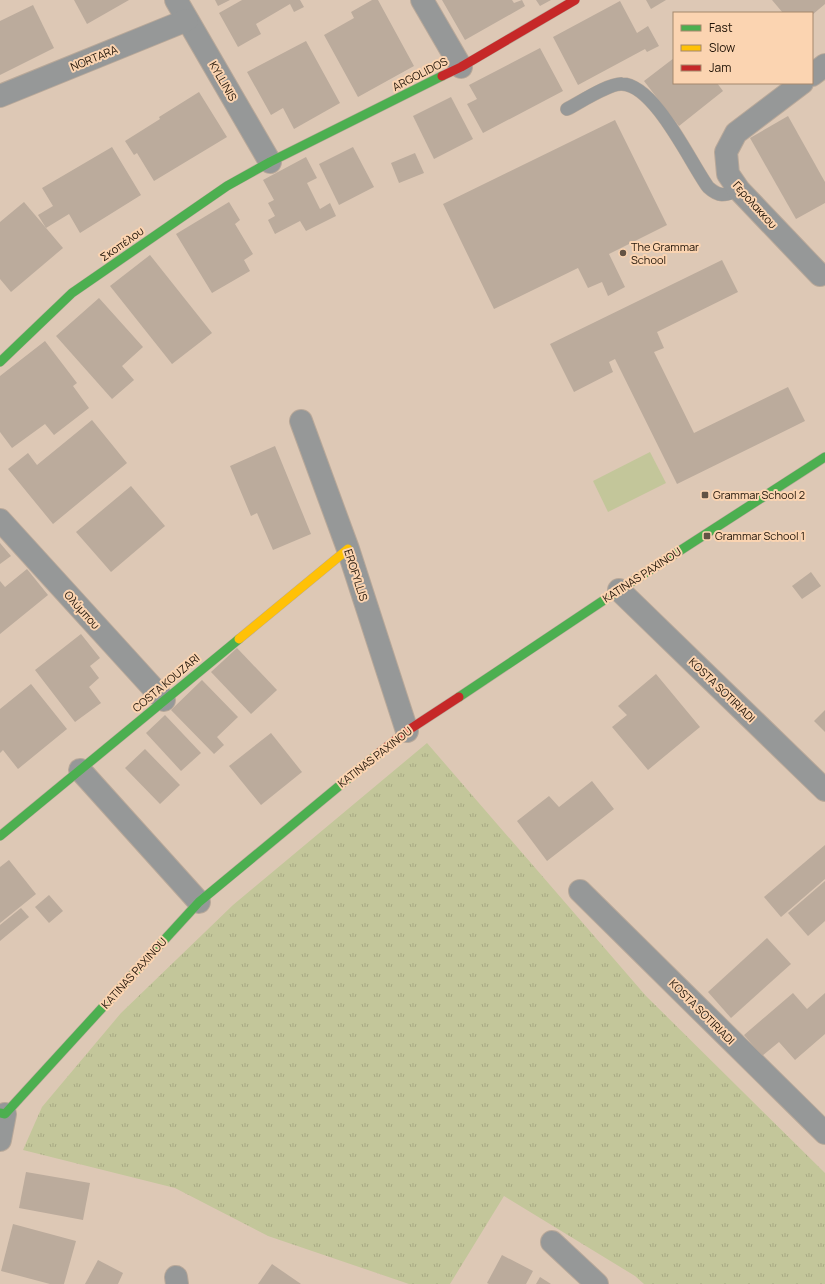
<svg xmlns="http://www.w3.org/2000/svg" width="825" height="1284" viewBox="0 0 825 1284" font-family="Manrope,sans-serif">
<defs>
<pattern id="grass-tufts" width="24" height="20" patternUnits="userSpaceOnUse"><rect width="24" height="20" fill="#c3c69a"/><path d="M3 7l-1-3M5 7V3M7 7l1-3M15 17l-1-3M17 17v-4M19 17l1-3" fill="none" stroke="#a7a983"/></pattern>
</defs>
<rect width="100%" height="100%" fill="#ddc8b5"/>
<path fill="url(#grass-tufts)" d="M427,743L646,996L825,1173V1284H644L635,1276L504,1196L450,1284H409L268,1236L175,1188L23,1150L42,1107L121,1013L233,905Z"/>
<path fill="#c3c69a" d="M650,452L666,483L608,512L593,481Z"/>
<g fill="#bbab9c">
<path d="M74,0H129L87,24Z"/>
<path d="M215,0H230L218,6Z"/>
<path d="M242,0H300L304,7L294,12L290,4L256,24L261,34L238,47L219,13Z"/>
<path d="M372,0H378L414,66L358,97L324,35L354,18L351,12Z"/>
<path d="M442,0H512L514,3L522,0L525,6L465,40Z"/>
<path d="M536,0H551L540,6Z"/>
<path d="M646,0H666L651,9Z"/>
<path d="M772,0H825V4L812,15V13H783Z"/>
<path d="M620,1L637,33L648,26L659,46L647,52L645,49L578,85L553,37Z"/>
<path d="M33,5L54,48L0,75V21Z"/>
<path d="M306,41L340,103L294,129L283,108L271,115L247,72Z"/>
<path d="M540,48L563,91L483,133L467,104L477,99L469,85Z"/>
<path d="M674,58V83H717L723,91L679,126L644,81Z"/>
<path d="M199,92L227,137L154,181L137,153L134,155L125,141L160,119L159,117Z"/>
<path d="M451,97L473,139L434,159L413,116Z"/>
<path d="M788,116L825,182V203L796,219L750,138Z"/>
<path d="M615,120L667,225L609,254L625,287L608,296L602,282L588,288L578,268L494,309L443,204Z"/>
<path d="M112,147L141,195L80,233L69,214L46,228L38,215L53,206L42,188Z"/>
<path d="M353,147L374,187L339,205L319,164Z"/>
<path d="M415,153L424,173L399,183L391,163Z"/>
<path d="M306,157L317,178L307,183L320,209L330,203L336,216L306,231L300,221L275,234L268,220L275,216L268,203L274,200L263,180Z"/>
<path d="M24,202L63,248L11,292L0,279V222Z"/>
<path d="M229,202L240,220L235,224L253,254L244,260L250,271L212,293L176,234Z"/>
<path d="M150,255L212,333L172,364L110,286Z"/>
<path d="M722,260L738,292L657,332L664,348L654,352L694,433L788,387L805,421L677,484L615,359L609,362L613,372L574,392L550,344Z"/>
<path d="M99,298L143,347L122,366L134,380L112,399L56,336Z"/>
<path d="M45,341L77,383L73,386L89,408L54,435L45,424L12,448L0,432V376Z"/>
<path d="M92,420L127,463L53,524L8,469L28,453L37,465Z"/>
<path d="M275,446L311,534L273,550L257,513L251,516L230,466Z"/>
<path d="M131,486L165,526L111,572L76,532Z"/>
<path d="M0,543L11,556L0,564Z"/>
<path d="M27,569L48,595L0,634V581L5,587Z"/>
<path d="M811,572L821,586L802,599L792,586Z"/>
<path d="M81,634L100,658L90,666L99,678L89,687L101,703L75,722L35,670Z"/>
<path d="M237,648L277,690L251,714L211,672Z"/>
<path d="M656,674L700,727L648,770L612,727L627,715L618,706Z"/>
<path d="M202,680L238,717L217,737L224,745L214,754L171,710Z"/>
<path d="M31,684L67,729L18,769L3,750L0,753V709Z"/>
<path d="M825,710V732L814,721Z"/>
<path d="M165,715L201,753L181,771L146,733Z"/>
<path d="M271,733L302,772L261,805L229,766Z"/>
<path d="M145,749L180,785L160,804L125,768Z"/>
<path d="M592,781L614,809L547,861L517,821L549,796L559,807Z"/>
<path d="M825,845V879L781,917L764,897Z"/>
<path d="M9,860L36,894L0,923V867Z"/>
<path d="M825,881V921L808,936L788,913Z"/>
<path d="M49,895L63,911L49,923L35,907Z"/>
<path d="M21,908L29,917L0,941V925Z"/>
<path d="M767,938L791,964L731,1018L708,992Z"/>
<path d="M793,993L807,1009L825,993V1034L795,1060L779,1042L762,1056L744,1035Z"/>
<path d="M26,1172L90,1183L83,1220L19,1208Z"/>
<path d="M13,1224L76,1241L64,1284H50L1,1271Z"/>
<path d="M502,1255L533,1271L526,1284H489L487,1283Z"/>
<path d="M98,1260L123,1273L118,1284H85Z"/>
<path d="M272,1264L301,1284H258Z"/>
<path d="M540,1277L551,1284H536Z"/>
</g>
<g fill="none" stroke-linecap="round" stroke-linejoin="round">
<defs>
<path id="lane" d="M567,109C579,103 609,83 622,84C655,85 690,162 708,187C720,198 725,195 739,190"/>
<g id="street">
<path d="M176,0L270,162"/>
<path d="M422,0L461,67"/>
<path d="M812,75L825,65"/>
<path d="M802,83L736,133L726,152L728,174L739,190L820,275"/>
<path d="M0,96L187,20"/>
<path d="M301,421L348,549L407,731"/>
<path d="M0,520L164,700"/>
<path d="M619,590L825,790"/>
<path d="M80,770L199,902"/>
<path d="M580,891L825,1133"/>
<path d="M0,1140L5,1114"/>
<path d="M552,1242L597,1284"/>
<path d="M176,1277L177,1284"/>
</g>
<g id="fast">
<path d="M0,362L72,293L227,186L270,162L442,76"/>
<path d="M459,697L619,590L825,457"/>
<path d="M0,836L239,639"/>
<path d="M0,1113L5,1114L199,902L379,753"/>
</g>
<path id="slow" d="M239,639L348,549"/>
<g id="jam">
<path d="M442,76L461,67L575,0"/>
<path d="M379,753L407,731L459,697"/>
</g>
</defs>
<use href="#lane" stroke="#b8a899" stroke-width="14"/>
<use href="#street" stroke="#b8a899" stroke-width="24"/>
<use href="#fast" stroke="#b8a899" stroke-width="10"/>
<use href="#slow" stroke="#b8a899" stroke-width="10"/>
<use href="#jam" stroke="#b8a899" stroke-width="10"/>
<use href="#lane" stroke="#969898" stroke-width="13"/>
<use href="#street" stroke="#969898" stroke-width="22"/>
<use href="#fast" stroke="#4caf50" stroke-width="9"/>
<use href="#slow" stroke="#ffc107" stroke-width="9"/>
<use href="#jam" stroke="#c62828" stroke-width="9"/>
</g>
<g fill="#635344" stroke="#fbd4b1" stroke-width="1.5">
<circle cx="623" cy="253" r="4"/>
<rect x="701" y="491" width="8" height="8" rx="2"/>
<rect x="703" y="532" width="8" height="8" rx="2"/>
</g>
<g text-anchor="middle" stroke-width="4" stroke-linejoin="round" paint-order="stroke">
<g font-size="11" fill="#211407" stroke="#fbd4b1">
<text transform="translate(94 58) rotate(-22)" y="4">NORTARA</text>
<text transform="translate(420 74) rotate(-27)" y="4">ARGOLIDOS</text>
<text transform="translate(223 81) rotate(60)" y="4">KYLLINIS</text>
<text transform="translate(755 205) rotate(48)" y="4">Γερολακκου</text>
<text transform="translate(122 244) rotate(-35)" y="4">Σκοπέλου</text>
<text transform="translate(356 575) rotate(72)" y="4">EROFYLLIS</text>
<text transform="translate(642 575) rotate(-33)" y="4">KATINAS PAXINOU</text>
<text transform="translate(82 610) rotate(48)" y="4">Ολύμπου</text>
<text transform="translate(166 683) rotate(-40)" y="4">COSTA KOUZARI</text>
<text transform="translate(722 690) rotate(44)" y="4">KOSTA SOTIRIADI</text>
<text transform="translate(375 757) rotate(-38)" y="4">KATINAS PAXINOU</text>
<text transform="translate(134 973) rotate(-48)" y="4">KATINAS PAXINOU</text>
<text transform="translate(702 1012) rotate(45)" y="4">KOSTA SOTIRIADI</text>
</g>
<g font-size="11" fill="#211407" stroke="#fbd4b1" text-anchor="start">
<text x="631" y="251">The Grammar<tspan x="631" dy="13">School</tspan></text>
<text x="713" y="499">Grammar School 2</text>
<text x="715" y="540">Grammar School 1</text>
</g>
</g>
<rect x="673" y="12" width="140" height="72" fill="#fbd4b1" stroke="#a4876d"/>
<rect x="681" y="25" width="20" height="6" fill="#4caf50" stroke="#a4876d"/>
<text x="709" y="32" font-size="12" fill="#211407">Fast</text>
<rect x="681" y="45" width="20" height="6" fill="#ffc107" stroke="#a4876d"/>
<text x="709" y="52" font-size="12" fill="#211407">Slow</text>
<rect x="681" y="65" width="20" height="6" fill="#c62828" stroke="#a4876d"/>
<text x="709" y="72" font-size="12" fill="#211407">Jam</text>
</svg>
